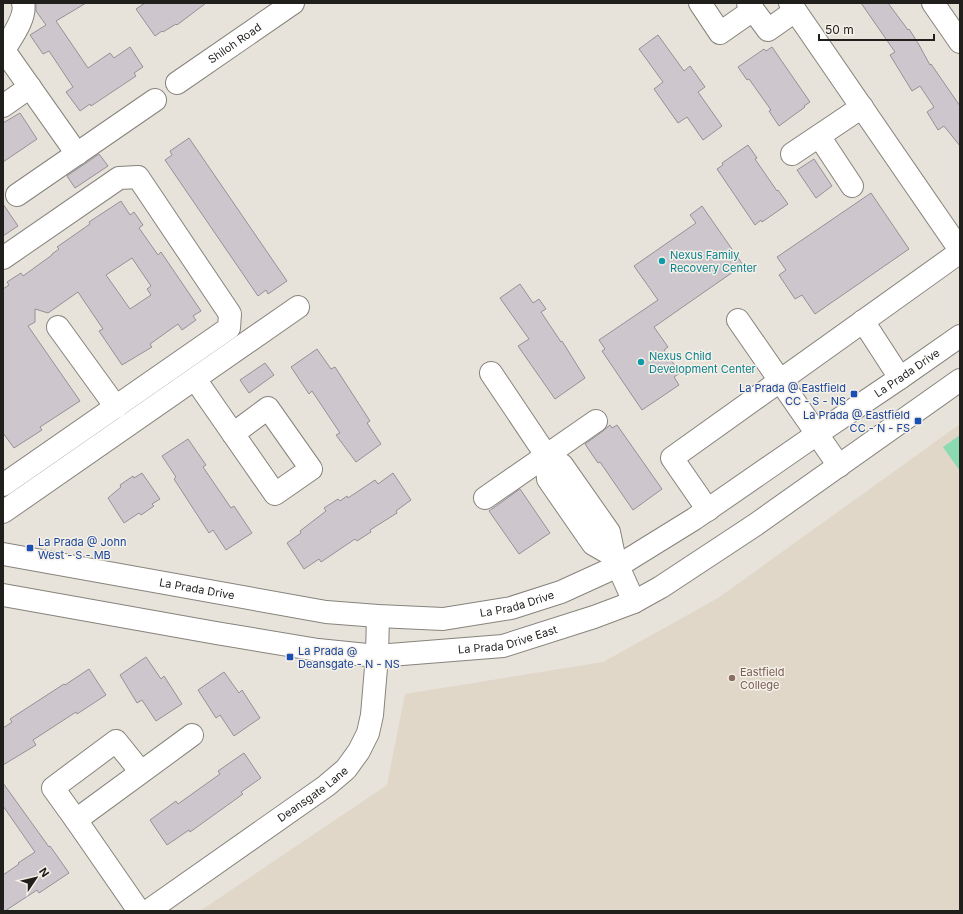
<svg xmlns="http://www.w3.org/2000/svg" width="963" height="914" viewBox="0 0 963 914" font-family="Inter,sans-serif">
<rect width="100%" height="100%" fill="#e7e3db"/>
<path fill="#e0d7c9" d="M960,424V911H200L387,785L405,694L603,662L718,598Z"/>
<path fill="#8bdab1" d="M960,435V471L943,447Z"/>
<g fill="#cdc6cc" stroke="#979097" fill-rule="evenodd">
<path d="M36,3H86L56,21L88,68L110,53L114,58L130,47L143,67L134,73L136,76L91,106L90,104L80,111L66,92L73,87L49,51L43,54L30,35L46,25L36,11Z"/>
<path d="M145,3H206L177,25L176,24L163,32L162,31L155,36L136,9Z"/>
<path d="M861,3H888L908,30L909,29L918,43L930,65L931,64L960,106V146L944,126L938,130L927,112L934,107L920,86L912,91L890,55L895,52Z"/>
<path d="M658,35L684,71L690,66L705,87L698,92L722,126L703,140L687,117L678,123L654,89L663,82L639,49Z"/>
<path d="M772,47L810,102L804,106L805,107L779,126L769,111L771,110L749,79L747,80L738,67L764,49L766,51Z"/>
<path d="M20,113L37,139L3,162V123Z"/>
<path d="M189,138L287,281L268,294L266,290L258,296L165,160L172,155L170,151Z"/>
<path d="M748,145L757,158L755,159L777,191L778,190L788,204L762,222L761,220L755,225L717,169L723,165L722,163Z"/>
<path d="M99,154L108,166L75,188L67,176Z"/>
<path d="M814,159L832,186L816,198L797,170Z"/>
<path d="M871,193L909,249L815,314L802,295L795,299L779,275L786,270L777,257Z"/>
<path d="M121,201L130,215L134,212L143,225L139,228L158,255L161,252L201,311L193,316L196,320L182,330L178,324L150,344L152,347L122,365L99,331L103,329L78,292L48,313L35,309V322L28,326L80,401L40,427L42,430L14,448L3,433V289L9,285L7,282L21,273L23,276L52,255V254L59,249L57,247L90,224L89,222ZM132,258L151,286L147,289L151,295L130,309L106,275Z"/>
<path d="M3,204L18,226L3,236Z"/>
<path d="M702,206L743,265L654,327L668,347L664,350L680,373L674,377L679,385L642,410L602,351L605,349L599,340L658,300L634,266L696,223L690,215Z"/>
<path d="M520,284L533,303L539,299L546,309L541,312L561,342L562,341L585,378L555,399L518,346L529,339L500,298Z"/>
<path d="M317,349L331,369L335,367L370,421L367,423L381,444L356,462L336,435L340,433L312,391L309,394L291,367Z"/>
<path d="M265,363L274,375L249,393L240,380Z"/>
<path d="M610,425L612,428L617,425L662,489L633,510L600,462L598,463L585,444L603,431Z"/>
<path d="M188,439L206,465L203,467L231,508L234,506L252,533L226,550L213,530L209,533L174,479L176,477L162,456Z"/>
<path d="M142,473L160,499L152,504L154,506L141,515L139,513L124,523L108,498L121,487L120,485L133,476L134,478Z"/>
<path d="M393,473L411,500L396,511L397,513L370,530L371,532L357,541L355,539L321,562L319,559L304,569L287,543L301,533L300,531L326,511L324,508L338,499L340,501L347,496L348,498L375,480L378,484Z"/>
<path d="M520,489L550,533L519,554L489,511Z"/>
<path d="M146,657L161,679L164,676L182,704L156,721L142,700L137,703L120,675Z"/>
<path d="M89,669L106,695L77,714L76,712L33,740L36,745L3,765V728L12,722L10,719L64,684L65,685Z"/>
<path d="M224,672L239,693L242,690L260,718L234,736L220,715L216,718L198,690Z"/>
<path d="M244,753L261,778L241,792L243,794L190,832L189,830L167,845L150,820L176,801L178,804L220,774L218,771Z"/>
<path d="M3,783L49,847L50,846L69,873L39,893L37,890L5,911H3V875L19,864L18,863L35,852L3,806Z"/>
</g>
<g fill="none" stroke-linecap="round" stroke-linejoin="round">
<defs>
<g id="minor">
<path d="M700,3L720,33L753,10"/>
<path d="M748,3L768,30L795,11"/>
<path d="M790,3L960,250"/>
<path d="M933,3L960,42"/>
<path d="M3,49L77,154"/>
<path d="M4,50C11,38 27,17 23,3"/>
<path id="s1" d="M177,83L293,3"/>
<path d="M3,106L30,87"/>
<path d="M819,136L852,186"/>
<path d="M792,154L862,107"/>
<path d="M17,195L155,100"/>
<path d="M3,258L119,178L138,177L230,314L229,328L3,485"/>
<path d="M738,320L817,434"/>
<path d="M863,321L900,378"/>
<path d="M58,327L116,407"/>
<path d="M491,373L546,455L562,465L609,532L614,556L618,566"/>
<path d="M195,379L275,494L311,469L268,408L233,434"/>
<path d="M546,455L548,479L593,544L614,556"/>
<path d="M485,498L596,421"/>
<path d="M708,510L672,458L960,252"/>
<path d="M3,512L298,307"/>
<path d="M76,820L53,788L116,741L141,772"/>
<path d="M139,911L76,820L192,735"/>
<path id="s2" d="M148,911L326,786L346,769L359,751L368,733L372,715L377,656L378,616"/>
</g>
<g id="major">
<path d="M817,434L839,466"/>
<path id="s3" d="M3,554L326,612L378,616L443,619L511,608L561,592L618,566L694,519L817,434L900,378L960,336"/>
<path d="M618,566L634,602"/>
<path id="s4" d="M3,595L216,633L318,650L377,656L503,646L594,617L634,602L661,587L755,525L960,380"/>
</g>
</defs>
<use href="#minor" stroke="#87837c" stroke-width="24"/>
<use href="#major" stroke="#87837c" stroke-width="24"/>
<use href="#minor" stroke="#fff" stroke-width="22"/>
<use href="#major" stroke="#fff" stroke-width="22"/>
</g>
<g fill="#0f9aa8" stroke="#f5f0e8" stroke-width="1.5">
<circle cx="662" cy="261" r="4"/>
<circle cx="641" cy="362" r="4"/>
</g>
<g fill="#1a4fb4" stroke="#f5f0e8" stroke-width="1.5">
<rect x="850" y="390" width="8" height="8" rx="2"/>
<rect x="914" y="417" width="8" height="8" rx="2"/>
<rect x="26" y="544" width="8" height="8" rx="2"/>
<rect x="286" y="653" width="8" height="8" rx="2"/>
</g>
<circle fill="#8d6e63" stroke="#f5f0e8" stroke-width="1.5" cx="732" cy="678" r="4"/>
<g text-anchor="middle" stroke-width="3" stroke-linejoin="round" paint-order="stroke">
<g font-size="11" fill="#201f1c" stroke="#f5f0e8">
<text dy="4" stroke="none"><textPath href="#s1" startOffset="70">Shiloh Road</textPath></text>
<text dy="4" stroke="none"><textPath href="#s3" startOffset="977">La Prada Drive</textPath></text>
<text dy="4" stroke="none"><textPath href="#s3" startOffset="197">La Prada Drive</textPath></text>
<text dy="4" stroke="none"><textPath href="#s3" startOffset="521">La Prada Drive</textPath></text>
<text dy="4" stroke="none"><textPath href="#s4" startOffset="511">La Prada Drive East</textPath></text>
<text dy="4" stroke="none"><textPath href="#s2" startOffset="202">Deansgate Lane</textPath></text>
</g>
<g font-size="11" fill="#0d838f" stroke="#f5f0e8" text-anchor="start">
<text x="670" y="259">Nexus Family<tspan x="670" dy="13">Recovery Center</tspan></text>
<text x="649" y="360">Nexus Child<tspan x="649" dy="13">Development Center</tspan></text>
</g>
<g font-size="11" fill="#164399" stroke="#f5f0e8" text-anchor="end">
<text x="846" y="392">La Prada @ Eastfield<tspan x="846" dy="13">CC - S - NS</tspan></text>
<text x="910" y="419">La Prada @ Eastfield<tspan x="910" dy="13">CC - N - FS</tspan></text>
<text x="38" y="546" text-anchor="start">La Prada @ John<tspan x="38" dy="13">West - S - MB</tspan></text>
<text x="298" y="655" text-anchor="start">La Prada @<tspan x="298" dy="13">Deansgate - N - NS</tspan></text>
</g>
<g font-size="11" fill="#785e54" stroke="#f5f0e8" text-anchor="start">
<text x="740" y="676">Eastfield<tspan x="740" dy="13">College</tspan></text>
</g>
</g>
<rect width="963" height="914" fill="none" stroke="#201f1c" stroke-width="8"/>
<g transform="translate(36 878) rotate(55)" stroke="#f5f0e8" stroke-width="3" paint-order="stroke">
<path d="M0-3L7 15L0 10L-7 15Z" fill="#201f1c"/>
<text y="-6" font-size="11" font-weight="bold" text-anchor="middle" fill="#201f1c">N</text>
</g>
<path d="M819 34v6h115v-6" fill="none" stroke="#201f1c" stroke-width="2"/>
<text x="825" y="34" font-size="12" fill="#201f1c" stroke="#f5f0e8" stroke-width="3" paint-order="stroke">50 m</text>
</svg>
